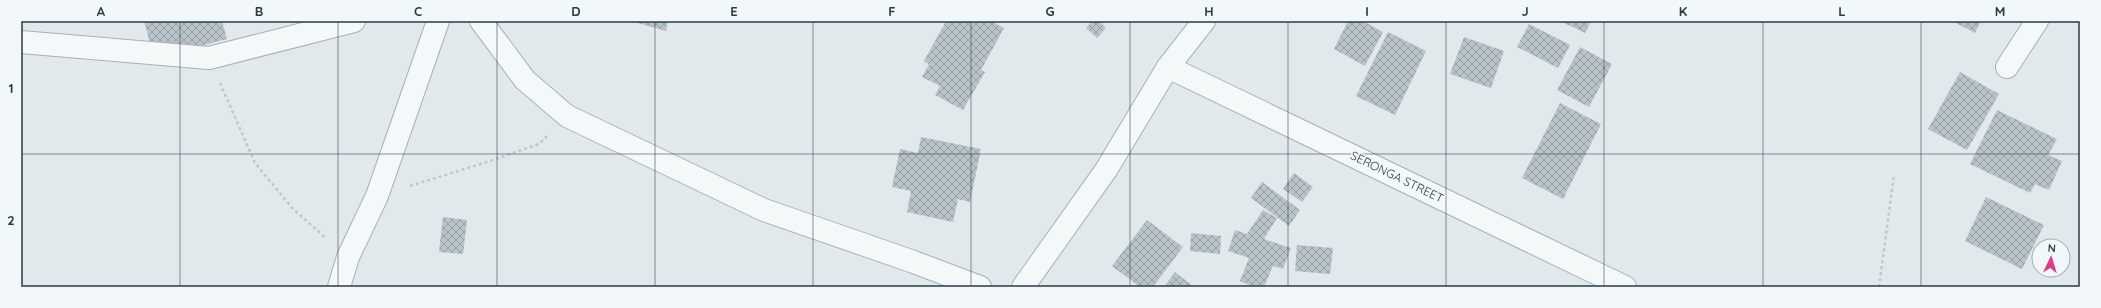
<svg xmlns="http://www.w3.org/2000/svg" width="2101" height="308" viewBox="0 0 2101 308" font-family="Quicksand,sans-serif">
<defs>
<pattern id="building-cross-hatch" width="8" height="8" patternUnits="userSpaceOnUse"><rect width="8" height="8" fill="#b8c4ca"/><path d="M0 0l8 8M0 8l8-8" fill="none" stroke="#96a0a6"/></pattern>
</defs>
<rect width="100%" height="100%" fill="#e2e9ec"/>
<g fill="url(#building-cross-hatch)">
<path d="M144,21H222L227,39L154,58Z"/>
<path d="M631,21H668L666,31Z"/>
<path d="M946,21H991L1004,28L981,70L985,72L963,110L935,95L940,86L922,77L929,64L924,61Z"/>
<path d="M1092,21H1099L1106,28L1097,38L1086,28Z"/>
<path d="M1348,21H1363L1383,32L1365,66L1334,49Z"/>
<path d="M1560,21H1591L1585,33Z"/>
<path d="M1952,21H1981L1975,33Z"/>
<path d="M1529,24L1570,45L1558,68L1517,47Z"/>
<path d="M1388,32L1426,51L1395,115L1356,96Z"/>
<path d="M1464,37L1504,51L1491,88L1450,74Z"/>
<path d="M1580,47L1612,64L1589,107L1557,90Z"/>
<path d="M1960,72L1999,94L1967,150L1928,129Z"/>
<path d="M1560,103L1601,124L1563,199L1522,178Z"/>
<path d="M1997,110L2057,139L2048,155L2062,161L2049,190L2035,184L2030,193L1970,164Z"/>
<path d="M921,137L981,149L970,202L958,199L953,222L907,212L911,191L892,187L900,149L918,153Z"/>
<path d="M1294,173L1313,187L1302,202L1283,189Z"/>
<path d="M1262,182L1300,210L1289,226L1251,198Z"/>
<path d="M1986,197L2044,225L2022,269L1965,241Z"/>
<path d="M1263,210L1277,218L1264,239L1291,248L1283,269L1273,266L1264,287H1254L1240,281L1249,258L1228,251L1235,230L1247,234Z"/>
<path d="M443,217L467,220L463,254L439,252Z"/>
<path d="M1147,220L1183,247L1153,287H1140L1112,266Z"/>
<path d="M1191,233L1221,236L1220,254L1190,251Z"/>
<path d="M1297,245L1333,248L1330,274L1295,271Z"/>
<path d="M1175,272L1194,287H1164Z"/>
</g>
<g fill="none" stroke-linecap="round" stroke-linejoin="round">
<defs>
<g id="minor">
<path d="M481,21L525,80L567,116L764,210L911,261L980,287"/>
<path d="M21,42L209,58L354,21"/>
<path d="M1168,67L1625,287"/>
<path d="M2007,67L2037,21"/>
<path d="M339,287L348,257L377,196L438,21"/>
<path d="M1023,287L1106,170L1168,67L1204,21"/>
</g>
</defs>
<use href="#minor" stroke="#a6b2b7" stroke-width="24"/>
<g stroke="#c0c7ca" stroke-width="2.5" stroke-dasharray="3 3" stroke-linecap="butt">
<path d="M220,83L255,163L293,209L326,238"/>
<path d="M410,186L487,162L539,144L548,135"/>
<path d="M1879,287L1894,175"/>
</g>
<use href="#minor" stroke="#f5f8f9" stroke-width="22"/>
</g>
<path fill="none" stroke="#283d46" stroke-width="1" stroke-opacity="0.55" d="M180,21V287M338,21V287M497,21V287M655,21V287M813,21V287M971,21V287M1130,21V287M1288,21V287M1446,21V287M1604,21V287M1763,21V287M1921,21V287M21,154H2080"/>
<g text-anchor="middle" stroke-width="3" stroke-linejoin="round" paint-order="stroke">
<g font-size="12" fill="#283d46" stroke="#f2f7f9">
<text transform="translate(1397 177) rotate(26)" y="4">SERONGA STREET</text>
</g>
</g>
<rect width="2101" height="308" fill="none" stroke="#f2f7f9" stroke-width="44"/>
<g transform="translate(2051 258) rotate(4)"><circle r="19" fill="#f2f7f9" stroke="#a1adb1"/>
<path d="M0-3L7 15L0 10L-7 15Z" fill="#dc3b8a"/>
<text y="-6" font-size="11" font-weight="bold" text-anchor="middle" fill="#283d46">N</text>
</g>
<rect x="22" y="22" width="2057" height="264" fill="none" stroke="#283d46" stroke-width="1.5"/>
<g font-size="13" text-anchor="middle" font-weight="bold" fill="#283d46">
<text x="101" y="16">A</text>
<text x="259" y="16">B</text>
<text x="418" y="16">C</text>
<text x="576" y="16">D</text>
<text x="734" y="16">E</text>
<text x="892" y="16">F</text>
<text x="1050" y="16">G</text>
<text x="1209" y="16">H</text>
<text x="1367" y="16">I</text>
<text x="1525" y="16">J</text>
<text x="1683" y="16">K</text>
<text x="1842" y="16">L</text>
<text x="2000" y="16">M</text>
<text x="11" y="93">1</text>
<text x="11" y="225">2</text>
</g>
</svg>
